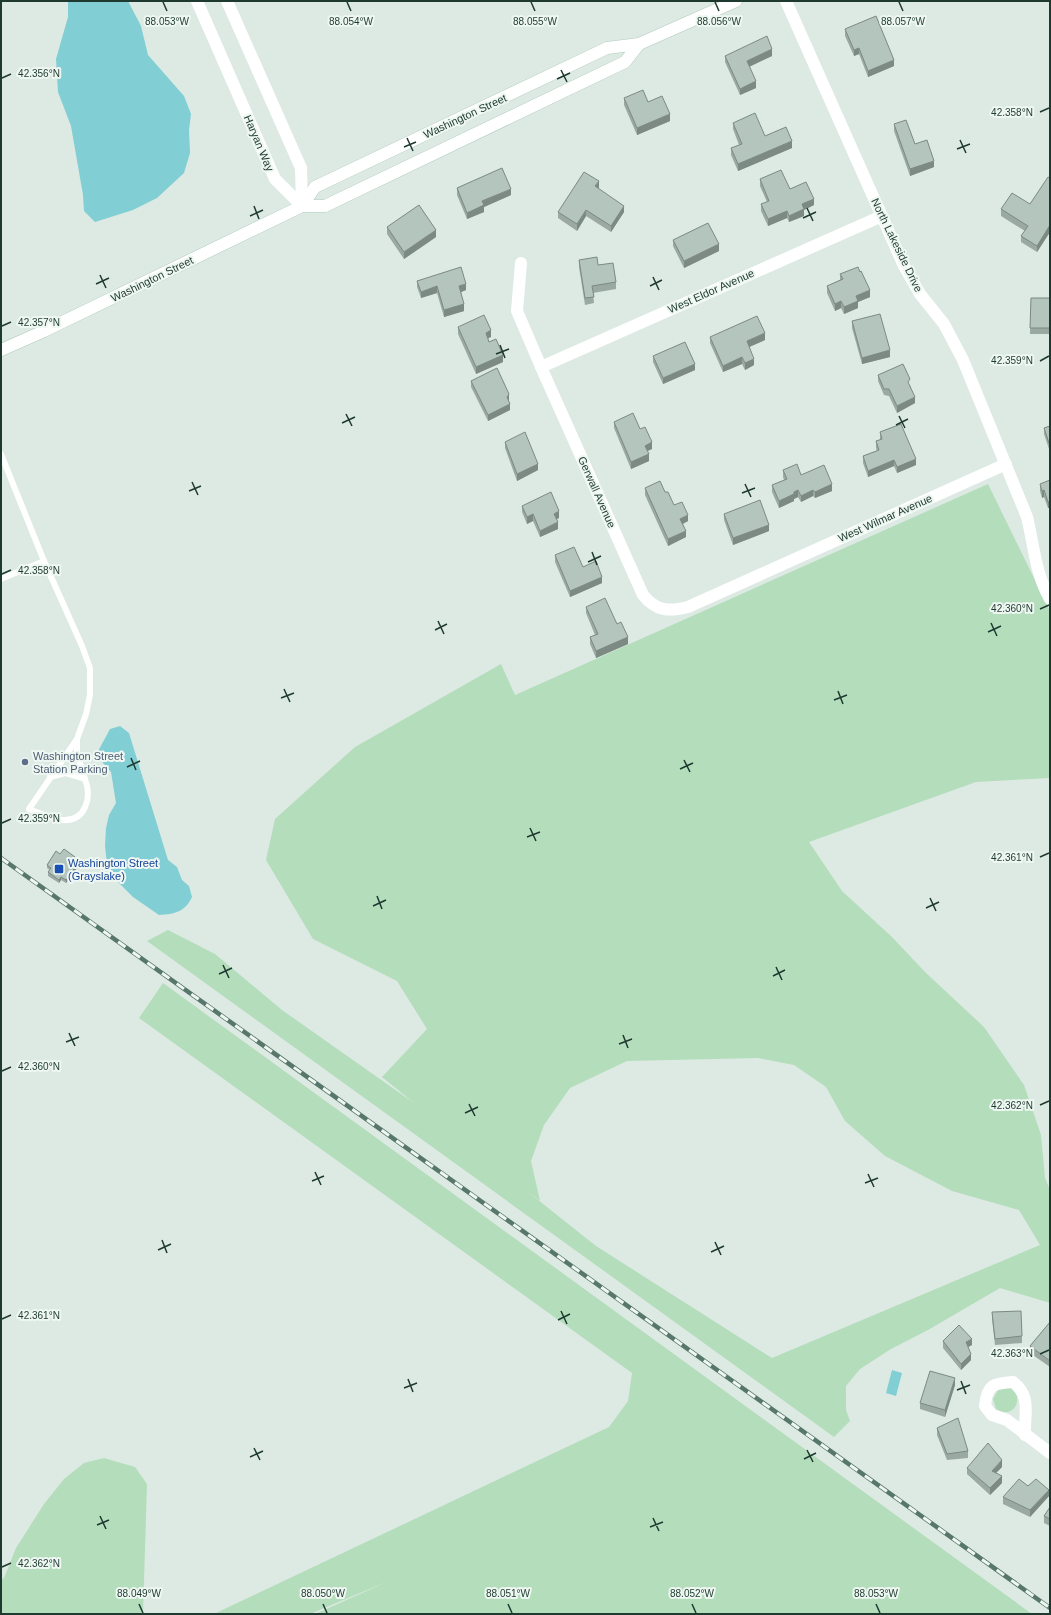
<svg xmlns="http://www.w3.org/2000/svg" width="1051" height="1615" viewBox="0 0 1051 1615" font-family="Helvetica,sans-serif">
<rect width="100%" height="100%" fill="#ddeae3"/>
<g fill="#b4ddbc" fill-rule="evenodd">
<path d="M988,484L1050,611V778L976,782L809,842L842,891L892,937L925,972L984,1027L1024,1085L1041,1135L1045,1178L1050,1190V1303L1000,1288L928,1330L891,1349L860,1369L846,1386V1410L850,1421L834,1437L147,941L168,930L215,954L282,1010L414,1103L382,1077L427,1029L397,981L313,939L266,860L275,819L355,747L501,664L515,695ZM758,1058L794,1065L826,1087L845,1121L885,1156L952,1191L1019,1210L1040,1245L772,1358L596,1246L523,1188L540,1201L531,1161L544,1125L570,1088L627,1061Z"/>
<path d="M163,983L1032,1614H315L389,1581L310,1614H214L609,1427L628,1401L632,1373L139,1018Z"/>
<path d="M1011,1386C1012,1389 1015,1391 1016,1394C1020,1402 1014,1413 1005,1412C1002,1412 999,1410 996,1409L993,1399L998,1390Z"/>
<path d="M104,1458L135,1467L147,1484L143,1614H1V1580L4,1578L16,1548L44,1504L64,1479L84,1463Z"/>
</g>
<g fill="#81ced4">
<path d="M68,1H128L141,26L148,55L184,96L191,114L189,130L190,153L184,173L157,198L133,210L95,222L84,211L83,195L71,126L58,92L56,59L68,17Z"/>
<path d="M120,726L129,733L168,860L177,867L182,880L189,886L192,897C185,912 175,914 159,915L133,897L118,882L107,864L105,846L106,828L109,815L116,803L111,772L96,755L110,729Z"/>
<path d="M892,1370L902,1373L896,1396L886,1393Z"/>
</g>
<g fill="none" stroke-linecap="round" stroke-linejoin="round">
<defs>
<g id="secondary">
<path d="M302,206L315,187L607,48L639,44L736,1"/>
<path d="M1,350L44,331L302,206H325L625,62L639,44"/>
</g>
</defs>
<use href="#secondary" stroke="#b0cbbf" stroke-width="13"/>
<g stroke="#fff" stroke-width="6">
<path d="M1,454L44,561L82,646L90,668V695L86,714L77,739L29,809C40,813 50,819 62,820C86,822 92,797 85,779L65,773L50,777"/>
<path d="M1,579L44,561"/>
<path d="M77,740V753L85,779"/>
</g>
<g stroke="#fff" stroke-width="12">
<path d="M197,1L275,179L302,206"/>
<path d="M227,1L301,168L302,206"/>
<path d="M786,1L904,266L920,294L944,324L963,360L1027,517C1034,545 1035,573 1050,599"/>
<path d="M521,263L517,311L541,367L643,595C656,611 669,612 688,607L1006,464"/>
<path d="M541,367L882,216"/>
<path d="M1025,1435C1024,1413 1032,1397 1013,1382C993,1383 987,1385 985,1406L992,1415L1007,1420L1050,1453"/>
</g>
<use href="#secondary" stroke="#fff" stroke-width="12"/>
<defs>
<path id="rail" d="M1,858L1050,1608"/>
</defs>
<use href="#rail" stroke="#58776c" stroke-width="4.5"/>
<use href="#rail" stroke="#eef7f1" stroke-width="3" stroke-dasharray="9" stroke-linecap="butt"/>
</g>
<g fill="#9aa9a2">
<path d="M845,29L894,66L868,77L859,54L854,56L845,36Z"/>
<path d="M725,56H772L749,66L756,88L740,95L725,62Z"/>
<path d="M624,98L648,102L670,121L637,135L624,105Z"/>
<path d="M733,123L765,136L792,148L738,171L731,155V148L739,145L733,129Z"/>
<path d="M894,124L915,144L934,167L910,176L894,131Z"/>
<path d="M1050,178V232L1037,252L1021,242V236L1025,231L1001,216V209L1030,204Z"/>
<path d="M760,179L790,189L814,205L804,210V216L789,222L787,218L768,226L761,211V204L767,202L760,186Z"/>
<path d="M457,188L511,195L484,207V212L467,219L457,195Z"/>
<path d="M599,188L598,189L624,212L611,232L586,216L577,231L558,218V212Z"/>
<path d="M387,227L436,237L404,259L387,234Z"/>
<path d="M673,240L719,251L684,268L673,246Z"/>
<path d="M579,260L598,265L616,282V289L593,293L594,303L585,305L579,267Z"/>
<path d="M840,274L870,297L858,302V308L844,314L841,308L835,311L827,293V286L840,280Z"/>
<path d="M417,281L466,290L461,292L464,311L444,317L437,293L421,298L417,287Z"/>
<path d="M1031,298H1050V334H1030Z"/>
<path d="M852,321L890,357L862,364L852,328Z"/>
<path d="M458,327L491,337L488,338L489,342L503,362L476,374L458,334Z"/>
<path d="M710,337L765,340L749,347L754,365L745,370L742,364L723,372L710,343Z"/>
<path d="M653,356L695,370L663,384L653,362Z"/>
<path d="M878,375L910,385L915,403L897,413L889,396L884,395L878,381Z"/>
<path d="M471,381L509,400V401L510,410L488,421L471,387Z"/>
<path d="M614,422L640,429L652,449L647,451L649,461L631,469L614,428Z"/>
<path d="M1050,426L1049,449L1044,434V428Z"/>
<path d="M880,432L916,465L897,473L894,466L868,477L863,463V456L877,451L876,448V441L880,440Z"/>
<path d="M505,442L538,470L517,481L505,448Z"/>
<path d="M783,470L801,475L832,491L815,498L813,496L801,502L798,497L794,499V501L779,508L772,492V485L784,480L783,477Z"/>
<path d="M1050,480V508H1048L1044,497L1042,498L1040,491V484Z"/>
<path d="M645,488L665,492L674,505L688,521L683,524L686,537L668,546L645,495Z"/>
<path d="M522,506L559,518L557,519L558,529L540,537L533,521L527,524L522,512Z"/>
<path d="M724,514L769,531L733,545L724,520Z"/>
<path d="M555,555L583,567L602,583L570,597L555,562Z"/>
<path d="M586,607L617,624L628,644L596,658L590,644V637L595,635L586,613Z"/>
<path d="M60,854L75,861L73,863L77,868L66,883L61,880L59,883L48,876V872L50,870L47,868V865Z"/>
<path d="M992,1312L1022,1336V1343L995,1345L992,1319Z"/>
<path d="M1050,1322V1367L1030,1353V1346Z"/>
<path d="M943,1341L972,1345L968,1347L971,1360L961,1370L943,1348Z"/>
<path d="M955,1385L945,1417L920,1409V1403Z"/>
<path d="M937,1428L968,1451V1458L947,1460L937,1435Z"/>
<path d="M1002,1467L996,1473L1002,1483L990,1495L967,1474V1468Z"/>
<path d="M1028,1486L1049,1496L1030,1517L1003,1504V1497Z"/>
<path d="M1050,1507V1526L1044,1523V1516Z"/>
</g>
<g fill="#7d8a84">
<path d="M859,48V54L854,56V50Z"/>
<path d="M772,49V56L747,68V61Z"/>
<path d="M894,60V66L868,77V71Z"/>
<path d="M756,81V88L740,95V89Z"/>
<path d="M670,114V121L637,135V128Z"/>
<path d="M792,141V148L738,171V164Z"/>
<path d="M934,161V167L910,176V169Z"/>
<path d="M599,181V188L595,193V186Z"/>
<path d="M511,189V195L484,207V212L467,219V213L482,201Z"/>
<path d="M814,199V205L804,210V216L789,222V216L802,204Z"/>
<path d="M624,206V212L611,232V226Z"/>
<path d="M586,210V216L577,231V224Z"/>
<path d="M787,211V218L768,226V219Z"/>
<path d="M1050,225V232L1037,252V246Z"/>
<path d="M436,230V237L404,259V252Z"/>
<path d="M719,244V251L684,268V261Z"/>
<path d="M466,284V290L459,293V286Z"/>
<path d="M437,286V293L421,298V292Z"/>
<path d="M870,290V297L858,302V308L844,314V307L856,296Z"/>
<path d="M841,301V308L835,311V304Z"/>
<path d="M464,304V311L444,317V310Z"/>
<path d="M491,330V337L486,339V333Z"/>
<path d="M765,333V340L747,348V341Z"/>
<path d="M890,350V357L862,364V358Z"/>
<path d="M503,355V362L476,374V367Z"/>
<path d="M742,357V364L723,372V366Z"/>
<path d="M754,359V365L745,370V363Z"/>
<path d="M695,364V370L663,384V378Z"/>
<path d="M509,394V400L507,403V397Z"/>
<path d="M915,397V403L897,413V406Z"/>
<path d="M510,404V410L488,421V415Z"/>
<path d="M652,442V449L645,452V446Z"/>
<path d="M1050,442V449H1049V443Z"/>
<path d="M649,454V461L631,469V462Z"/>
<path d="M916,459V465L897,473V467Z"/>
<path d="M894,460V466L868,477V471Z"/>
<path d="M538,464V470L517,481V474Z"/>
<path d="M832,484V491L815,498V492Z"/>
<path d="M798,490V497L794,499V501L779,508V501Z"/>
<path d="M813,490V496L801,502V496Z"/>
<path d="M1044,490V497L1042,498V491Z"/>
<path d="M1050,501V508H1048V502Z"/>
<path d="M559,511V518L554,520V514Z"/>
<path d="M533,514V521L527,524V517Z"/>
<path d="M688,515V521L680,525V519Z"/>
<path d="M558,522V529L540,537V531Z"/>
<path d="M769,525V531L733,545V538Z"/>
<path d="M686,531V537L668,546V539Z"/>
<path d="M602,577V583L570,597V591Z"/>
<path d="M628,637V644L596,658V651Z"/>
<path d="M75,857V861L72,865V862Z"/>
<path d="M77,865V868L66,883V880Z"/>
<path d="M61,877V880L59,883V880Z"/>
<path d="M972,1339V1345L966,1348V1342Z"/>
<path d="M971,1354V1360L961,1370V1364Z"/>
<path d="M955,1378V1385L945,1417V1410Z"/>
<path d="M1002,1460V1467L992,1477V1471Z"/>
<path d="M1002,1476V1483L990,1495V1488Z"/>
<path d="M1049,1490V1496L1030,1517V1510Z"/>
</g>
<g fill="#b3c5bc" stroke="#7d8a84">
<path d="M876,16L894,60L868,71L859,48L854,50L845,29Z"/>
<path d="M767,36L772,49L747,61L756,81L740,89L725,56Z"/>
<path d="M643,90L648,102L662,96L670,114L637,128L624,98Z"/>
<path d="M755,113L765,136L786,127L792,141L738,164L731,148L742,144L733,123Z"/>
<path d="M906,120L915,144L927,140L934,161L910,169L894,124Z"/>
<path d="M502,168L511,189L482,201L484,205L467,213L457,188Z"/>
<path d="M781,170L790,189L806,182L814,199L802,204L804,209L789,216L787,211L768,219L761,204L769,201L760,179Z"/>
<path d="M584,172L599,181L595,186L624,206L611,226L586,210L577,224L558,212Z"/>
<path d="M1048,177L1050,178V225L1037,246L1021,236L1028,226L1001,209L1012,193L1030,204Z"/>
<path d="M419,205L436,230L404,252L387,227Z"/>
<path d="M708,223L719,244L684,261L673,240Z"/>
<path d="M597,257L598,265L613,263L616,282L592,286L594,297L585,298L579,260Z"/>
<path d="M461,267L466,284L459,286L464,304L444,310L437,286L421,292L417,281Z"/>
<path d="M858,267L860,272L861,271L870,290L856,296L858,301L844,307L841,301L835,304L827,286L843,279L840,274Z"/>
<path d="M1031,298H1050V328H1030Z"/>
<path d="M880,314L890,350L862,358L852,321Z"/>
<path d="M484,315L491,330L486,333L489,342L496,339L503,355L476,367L458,327Z"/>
<path d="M757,316L765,333L747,341L754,359L745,363L742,357L723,366L710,337Z"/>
<path d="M685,342L695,364L663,378L653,356Z"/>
<path d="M903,364L910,379L908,382L915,397L897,406L889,389H884L878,375Z"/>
<path d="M497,368L509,394L507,397L510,404L488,415L471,381Z"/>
<path d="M633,413L640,429L645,427L652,442L645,446L649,454L631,462L614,422Z"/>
<path d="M901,424L916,459L897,467L894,460L868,471L863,456L879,450L876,441L882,439L880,432Z"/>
<path d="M1050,426V442L1049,443L1044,428Z"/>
<path d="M525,432L538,464L517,474L505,442Z"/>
<path d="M797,464L801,475L824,465L832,484L815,492L813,490L801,496L798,490L794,492V494L779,501L772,485L787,479L783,470Z"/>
<path d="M1050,480V501L1048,502L1044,490L1042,491L1040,484Z"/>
<path d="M660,481L665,492H668L674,505L682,502L688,515L680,519L686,531L668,539L645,488Z"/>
<path d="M551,492L559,511L554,514L558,522L540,531L533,514L527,517L522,506Z"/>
<path d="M760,500L769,525L733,538L724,514Z"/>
<path d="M574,547L583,567L596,561L602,577L570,591L555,555Z"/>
<path d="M605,598L617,624L621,622L628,637L596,651L590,637L598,634L586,607Z"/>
<path d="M64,849L75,857L72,862L77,865L66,880L61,877L59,880L48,872L51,868L47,865L56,851L60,854Z"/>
<path d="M1021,1311L1022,1336L995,1339L992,1312Z"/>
<path d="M1050,1322V1361L1030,1346Z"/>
<path d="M959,1325L972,1339L966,1342L971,1354L961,1364L943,1341Z"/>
<path d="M930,1371L955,1378L945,1410L920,1403Z"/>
<path d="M958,1418L968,1451L947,1454L937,1428Z"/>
<path d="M988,1443L1002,1460L992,1471L1002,1476L990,1488L967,1468Z"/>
<path d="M1019,1479L1028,1486L1036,1479L1049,1490L1030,1510L1003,1497Z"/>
<path d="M1050,1507V1519L1044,1516Z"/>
</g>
<path fill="none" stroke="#1e3a30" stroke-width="1.5" d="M163,2L167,11M347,2L351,11M531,2L535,11M715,2L719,11M899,2L903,11M561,70L567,82M2,78L11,74M557,79L570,73M1040,112L1049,108M407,138L413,151M960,140L966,153M404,147L416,142M957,149L970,144M254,206L259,219M807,208L813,221M250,216L263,210M803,218L816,212M100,275L106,288M653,277L659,290M96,284L109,278M650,286L662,280M2,326L11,322M500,345L505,358M496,354L509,349M1040,361L1049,356M346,414L352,426M899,416L905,428M342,423L355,417M896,425L908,419M192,482L198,495M745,484L751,497M189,491L201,486M742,493L755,488M592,552L597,565M588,562L601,556M2,574L11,570M1040,609L1049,605M438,621L444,634M991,623L997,636M435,630L447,624M988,632L1001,626M284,689L290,702M838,691L843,704M281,698L294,693M834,700L847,695M131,758L136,770M684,760L690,772M127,767L140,761M680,769L693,763M2,823L11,819M530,828L536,841M527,837L540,832M1040,857L1049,853M377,896L382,909M930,898L936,911M373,906L386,900M926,908L939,902M223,965L229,978M776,967L782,980M219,974L232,968M773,976L785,970M69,1033L75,1046M623,1035L628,1048M66,1042L79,1037M619,1044L632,1039M2,1071L11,1067M469,1104L475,1116M1040,1105L1049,1101M465,1113L478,1107M315,1172L321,1185M868,1174L874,1187M312,1181L324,1176M865,1183L878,1178M162,1240L167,1253M715,1242L721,1255M158,1250L171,1244M711,1252L724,1246M561,1311L567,1324M2,1319L11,1315M558,1320L570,1314M1040,1354L1049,1350M408,1379L413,1392M961,1381L966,1394M404,1388L417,1383M957,1390L970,1385M254,1448L260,1460M807,1450L813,1462M250,1457L263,1451M804,1459L816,1453M100,1516L106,1529M653,1518L659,1531M97,1525L109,1520M650,1527L663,1522M2,1567L11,1563M139,1604L143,1613M323,1604L327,1613M508,1604L512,1613M692,1604L696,1613M876,1604L880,1613"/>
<circle fill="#5c6f8a" stroke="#eef7f1" stroke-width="1.5" cx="25" cy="762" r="4"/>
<rect fill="#1a4fb4" stroke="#eef7f1" stroke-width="1.5" x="54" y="864" width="10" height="10" rx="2"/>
<g text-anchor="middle" stroke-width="4" stroke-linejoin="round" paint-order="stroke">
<g font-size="11" fill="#1e3a30" stroke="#eef7f1">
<text transform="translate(465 116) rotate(-25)" y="4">Washington Street</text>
<text transform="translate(259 143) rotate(67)" y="4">Haryan Way</text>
<text transform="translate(897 245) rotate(64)" y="4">North Lakeside Drive</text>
<text transform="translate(152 279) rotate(-26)" y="4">Washington Street</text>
<text transform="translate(711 291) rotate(-24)" y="4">West Eldor Avenue</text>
<text transform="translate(597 492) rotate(66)" y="4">Gerwall Avenue</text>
<text transform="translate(885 518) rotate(-24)" y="4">West Wilmar Avenue</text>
</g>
<g font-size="11" fill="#4e5e75" stroke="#eef7f1" text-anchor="start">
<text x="33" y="760">Washington Street<tspan x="33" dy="13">Station Parking</tspan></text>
</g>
<g font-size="11" fill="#164399" stroke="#eef7f1" text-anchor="start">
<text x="68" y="867">Washington Street<tspan x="68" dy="13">(Grayslake)</tspan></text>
</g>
</g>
<g font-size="10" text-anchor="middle" fill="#1e3a30" stroke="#eef7f1" stroke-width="4" stroke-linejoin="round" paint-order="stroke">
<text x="167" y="25">88.053°W</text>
<text x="351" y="25">88.054°W</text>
<text x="535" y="25">88.055°W</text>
<text x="719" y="25">88.056°W</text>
<text x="903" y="25">88.057°W</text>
<text x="39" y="77">42.356°N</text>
<text x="1012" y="116">42.358°N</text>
<text x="39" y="326">42.357°N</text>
<text x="1012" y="364">42.359°N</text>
<text x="39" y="574">42.358°N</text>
<text x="1012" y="612">42.360°N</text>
<text x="39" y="822">42.359°N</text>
<text x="1012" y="861">42.361°N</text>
<text x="39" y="1070">42.360°N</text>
<text x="1012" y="1109">42.362°N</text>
<text x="39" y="1319">42.361°N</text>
<text x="1012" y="1357">42.363°N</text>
<text x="39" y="1567">42.362°N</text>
<text x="139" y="1597">88.049°W</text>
<text x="323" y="1597">88.050°W</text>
<text x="508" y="1597">88.051°W</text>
<text x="692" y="1597">88.052°W</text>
<text x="876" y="1597">88.053°W</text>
</g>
<rect width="1051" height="1615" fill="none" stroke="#1e3a30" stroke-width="4"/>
</svg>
